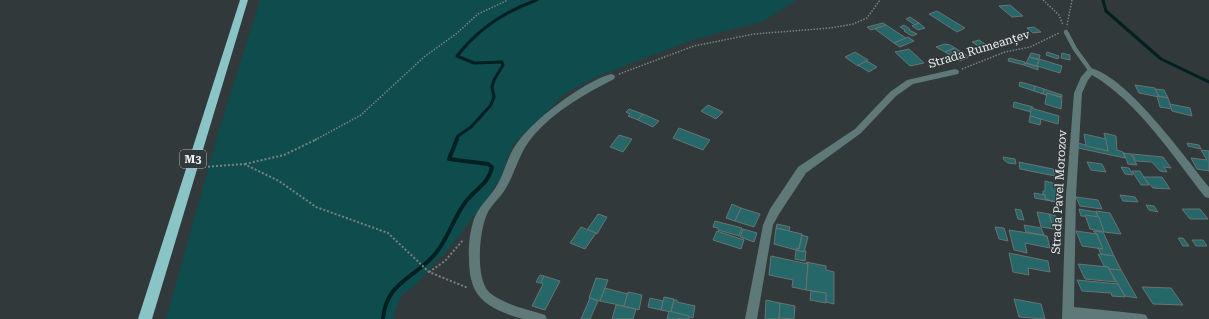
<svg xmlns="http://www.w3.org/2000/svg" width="1209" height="319" viewBox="0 0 1209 319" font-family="'Roboto Serif',serif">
<rect width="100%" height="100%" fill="#31393a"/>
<path fill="#0f4c4e" d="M260,0H797L762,22L695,39L596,77L566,93L513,145L500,179L484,203L454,243L414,286L401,296L394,315V319H166L217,137Z"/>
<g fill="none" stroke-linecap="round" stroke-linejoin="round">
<g stroke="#002021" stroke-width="3">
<path d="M1103,0L1106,11L1161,59L1209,82"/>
<path d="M456,140L458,136L471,127L491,105L494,97L492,87L494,80L503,65L502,62L474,63L457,56C478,29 505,11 537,0"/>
</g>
<path stroke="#002021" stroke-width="4" d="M383,319C386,281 416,278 436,253C449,237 454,216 467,200C477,188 489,183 492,167L488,164L449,159L457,139"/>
</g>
<g fill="#266769" stroke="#697373">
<path d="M1010,5L1023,16L1012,17L999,6Z"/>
<path d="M937,11L965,28L957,32L929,14Z"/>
<path d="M910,17L919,23L915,25L906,19Z"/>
<path d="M883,23L886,25L871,30L867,27Z"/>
<path d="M919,23L925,28L918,30L912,26Z"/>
<path d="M886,25L906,38L894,43L875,29Z"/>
<path d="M904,25L910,29L909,30L917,34L912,36L904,31L905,30L900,27Z"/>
<path d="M1034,27L1041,32L1033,33L1027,28Z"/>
<path d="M908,37L914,41L900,47L894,43Z"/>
<path d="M979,40L992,49L986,51L972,42Z"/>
<path d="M945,44L950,45L955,48L945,52L936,47Z"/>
<path d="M955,48L969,57L960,61L945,52Z"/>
<path d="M909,49L924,63L910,66L895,52Z"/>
<path d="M855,52L868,60L858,66L845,57Z"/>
<path d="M1047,52L1059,56L1058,59L1046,55Z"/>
<path d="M1031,53L1040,55L1039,59L1029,57Z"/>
<path d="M1062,53L1070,55V60L1061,58Z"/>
<path d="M1029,57L1039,60L1037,66L1026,63Z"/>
<path d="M1009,58L1025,62L1024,65L1008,61Z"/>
<path d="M1039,59L1062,66L1060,73L1037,66Z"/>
<path d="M867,61L877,67L869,72L858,65Z"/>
<path d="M1025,63L1038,67V70L1024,65Z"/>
<path d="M1020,82L1035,86L1034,91L1019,86Z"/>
<path d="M1135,85L1155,88L1159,97L1139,93Z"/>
<path d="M1035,86L1044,89L1043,94L1034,91Z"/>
<path d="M1044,89L1062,95V97L1047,93L1046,95L1043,94Z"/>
<path d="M1155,89L1164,90L1168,98L1159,96Z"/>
<path d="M1047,93L1062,98L1061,109L1045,104Z"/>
<path d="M1157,96L1168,98L1172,109L1160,107Z"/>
<path d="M1014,102L1033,107L1031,112L1013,107Z"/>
<path d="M1170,104L1190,108L1192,116L1172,111Z"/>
<path d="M708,105L723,112L716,119L701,111Z"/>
<path d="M1031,108L1059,116L1058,124L1030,116Z"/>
<path d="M629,109L643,114L638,120L628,116L630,114L626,112Z"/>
<path d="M643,114L659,121L653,127L638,120Z"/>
<path d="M1030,116L1041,119L1040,125L1029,122Z"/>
<path d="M679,128L710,140L703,150L673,138Z"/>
<path d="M1104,133L1116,136L1117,150L1123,152L1125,158L1078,148V143L1108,151Z"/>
<path d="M1084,134L1106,139L1108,151L1086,146Z"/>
<path d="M619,135L632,139L623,152L610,147Z"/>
<path d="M1187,143L1199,145L1201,149L1188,146Z"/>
<path d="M1201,150L1209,151V171L1197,169L1191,158L1207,160Z"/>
<path d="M1124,153L1131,154L1137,165L1128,164Z"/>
<path d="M1132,154L1163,157L1171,168L1164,167L1167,172L1160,171L1152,162L1136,161Z"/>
<path d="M1003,157L1015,159L1016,164L1008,163L1004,160Z"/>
<path d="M1019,162L1053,169L1055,176L1020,169Z"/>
<path d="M1087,162L1102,164L1106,172L1091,170Z"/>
<path d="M1121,167L1129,168L1133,175L1125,174Z"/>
<path d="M1132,171H1140L1149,185H1141Z"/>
<path d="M1143,177H1162L1170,189L1153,188Z"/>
<path d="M1045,181L1056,184V202L1045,199V195H1043V191H1045Z"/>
<path d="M1034,193L1045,195V199L1056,202L1035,198Z"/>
<path d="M1120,195L1135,197L1138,202L1123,201Z"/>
<path d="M1076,197L1098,200L1102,209L1080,206Z"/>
<path d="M732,204L741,208L735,221L726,218Z"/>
<path d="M1146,205L1154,206L1158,212L1149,210Z"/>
<path d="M741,208L760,214L754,227L735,221Z"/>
<path d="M1015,209L1021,210L1024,220L1018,219Z"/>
<path d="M1079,209L1096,212L1098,217L1081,216Z"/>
<path d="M1182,209H1200L1208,219H1190Z"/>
<path d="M1096,211L1110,213L1121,234L1104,232Z"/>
<path d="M1037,212L1049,214L1054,229L1041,227Z"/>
<path d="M598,214L607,217L597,234L587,230Z"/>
<path d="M1049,214L1056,216V229H1054Z"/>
<path d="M1085,215L1099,217L1104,232L1090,229Z"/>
<path d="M715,221L742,228L739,236L718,230V228L713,227Z"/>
<path d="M777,224L790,227L789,231L776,228Z"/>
<path d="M1024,225L1041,228L1044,235L1026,232Z"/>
<path d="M581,227L596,233L585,249L570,243Z"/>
<path d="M995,227L1004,228L1008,241L999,239Z"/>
<path d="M776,228L802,234L799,249L797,248L796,250L774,244Z"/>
<path d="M743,229L757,233L754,242L740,237Z"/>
<path d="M1009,230L1047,236L1050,248L1025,243L1027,253L1014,250Z"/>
<path d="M717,231L744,240L741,249L713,240Z"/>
<path d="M1076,231L1097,234L1103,249L1082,246Z"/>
<path d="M1093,231L1103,232L1114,256L1101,254L1098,248L1103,249L1097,234Z"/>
<path d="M802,235L808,237L804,252L796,250L797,248L799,249Z"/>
<path d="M1178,238H1183L1189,246H1183Z"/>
<path d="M1192,240H1203L1207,246H1196Z"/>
<path d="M796,250L804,252V250L806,251L805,261L795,259Z"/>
<path d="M1009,253L1048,261L1050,272L1028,268L1029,275L1013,272Z"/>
<path d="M1098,254L1114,256L1121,270L1109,269L1108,267L1104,266Z"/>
<path d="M771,256L808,264L806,290L792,287L793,280L769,275Z"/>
<path d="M806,262L826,266V270L834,272V304L826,302V293L806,290L808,264Z"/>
<path d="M1078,264L1108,267L1116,282L1085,279Z"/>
<path d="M1109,269L1121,270L1137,298L1125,296Z"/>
<path d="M540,275L544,276L541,283L536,282Z"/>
<path d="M544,276L560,281L545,310L532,306L543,284L541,283Z"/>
<path d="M596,278L608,280L600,301L589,298Z"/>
<path d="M1077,280L1118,284L1125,297L1112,296L1111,293L1082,291Z"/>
<path d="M1142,287L1171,288L1183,305L1153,304Z"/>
<path d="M605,288L628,294L624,306L600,301Z"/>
<path d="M811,291L826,293V303L810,300Z"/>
<path d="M628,292L642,295L639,310L624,306Z"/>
<path d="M664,297L674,299L671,312L661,310Z"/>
<path d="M590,298L598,301L590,319H581Z"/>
<path d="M650,298L663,301L661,310L648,307Z"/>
<path d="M1014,299L1041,304L1045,319L1019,317Z"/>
<path d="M674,300H677V302L695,306L693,318L671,312Z"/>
<path d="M766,300L780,303L779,319H765Z"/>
<path d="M780,303L795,306L794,319L779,318Z"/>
<path d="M616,305L636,309L633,319H612Z"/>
<path d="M669,311L689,316V319H667Z"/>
</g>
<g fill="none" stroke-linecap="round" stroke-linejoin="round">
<g stroke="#7b8182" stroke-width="1.5" stroke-dasharray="1.5 1.5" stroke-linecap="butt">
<path d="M1043,0L1059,15L1063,25"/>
<path d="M1067,25L1072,0"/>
<path d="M962,69L1005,52L1030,47L1059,33"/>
<path d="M619,74L694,46L754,34L830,28L853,24L867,18L880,0"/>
<path d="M315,140L361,115L424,57L456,34L478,14L508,0"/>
</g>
<g stroke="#7b8182" stroke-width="2" stroke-dasharray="2 2" stroke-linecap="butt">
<path d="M245,164L284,155L317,139"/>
<path d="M204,167L244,164L279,181L316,207L388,233L429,272L468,288"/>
<path d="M429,272L445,261L463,240"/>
</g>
<path stroke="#5f7979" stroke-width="4.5" d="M1066,32L1075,49L1091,71"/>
<g fill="#5f7979" fill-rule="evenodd">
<path d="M1091,68C1128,78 1184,156 1209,187V198L1205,197C1172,155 1138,102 1092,75L1088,80L1082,93L1076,195L1074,307L1142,314L1146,315L1148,319H1062L1066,195L1074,93L1081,77L1088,69Z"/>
<path d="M955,69L958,70L959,72L958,74L913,84L896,96L861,133L806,173L779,214L773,225L757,319H745L763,225L770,209L798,167L855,129L890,92L907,80Z"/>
<path d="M611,74L614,75L615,77L614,79C585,94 556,110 534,135C519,152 517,169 506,188C501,197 493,203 488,212C479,229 475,278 489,292C504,305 527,309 545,315L547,319C540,319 530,319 523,319C507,315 483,306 475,290C470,280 469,269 469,258C468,245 470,231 474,219C479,206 489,198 496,187C504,174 507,158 515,146C531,121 583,82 611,74Z"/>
</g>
<path fill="#8ac4c6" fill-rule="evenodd" d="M240,0H248L152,319H138Z"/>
</g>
<g text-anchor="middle" stroke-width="3" stroke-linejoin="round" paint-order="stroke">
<rect fill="#31393a" stroke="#b3b9b9" stroke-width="1" x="180" y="150" width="26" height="18" rx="3"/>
<g font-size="11" font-weight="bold" fill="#ebf0f0">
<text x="193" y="163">M3</text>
</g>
<g font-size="12" fill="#ebf0f0" stroke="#31393a">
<text transform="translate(979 49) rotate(-17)" y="4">Strada Rumeanțev</text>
<text transform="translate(1059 192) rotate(-87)" y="4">Strada Pavel Morozov</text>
</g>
</g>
</svg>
